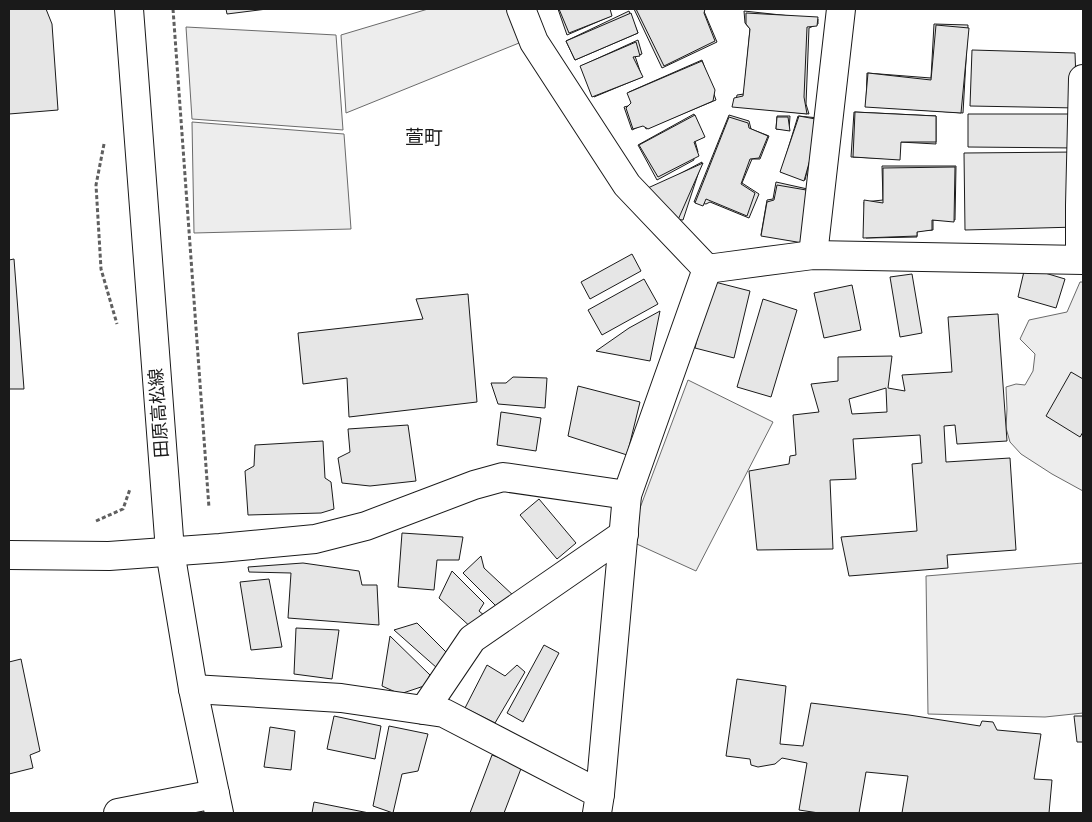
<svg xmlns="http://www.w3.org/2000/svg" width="1092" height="822" viewBox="0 0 1092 822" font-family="Inter,'Noto Sans JP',sans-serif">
<rect width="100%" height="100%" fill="#fff"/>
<g fill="#ededed" stroke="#6a6a6a">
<path d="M428,9H510L524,41L346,113L341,35Z"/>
<path d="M186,27L336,35L343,130L192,119Z"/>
<path d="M192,122L344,134L351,229L194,233Z"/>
<path d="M1080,282H1083V491L1052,474L1021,454L1010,442L1006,428L1007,409L1006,387L1016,384L1025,385L1033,371L1035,354L1020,339L1029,320L1067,312Z"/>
<path d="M688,380L773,422L696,571L628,540Z"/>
<path d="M1083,563V713L1045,717L928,714L926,576Z"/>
</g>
<g fill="#e6e6e6" stroke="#1a1a1a" fill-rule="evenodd">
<path d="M9,9H46L52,24L58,110L9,114Z"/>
<path d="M226,9H267L227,14Z"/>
<path d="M558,9H608L611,16L567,35Z"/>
<path d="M559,9H610L612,16L569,33Z"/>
<path d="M634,9H703L717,42L662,68Z"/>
<path d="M636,9H705L704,13L715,41L664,66Z"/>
<path d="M629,11L638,33L575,60L566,41Z"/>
<path d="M744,11L818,19V24L809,28L806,104L809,114L735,106L737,95L744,94L750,29L745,23Z"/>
<path d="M631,13L638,33L575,60L566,41Z"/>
<path d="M746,13L818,17L817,26L807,27L804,97L807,114L732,107L734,98L743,96L750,29L746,24Z"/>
<path d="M934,24L968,25L963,113L866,106L867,73L931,78Z"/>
<path d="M936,25L969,28L961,113L865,107L868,73L931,80Z"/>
<path d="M638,40L642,54L635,56L642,77L594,97L581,66Z"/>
<path d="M636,42L640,56L633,57L643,77L592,97L580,66Z"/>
<path d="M972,50L1075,53L1077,108L970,106Z"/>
<path d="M702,60L716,100L646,129L644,124L632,130L624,107L632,105L629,92Z"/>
<path d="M702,61L715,90L713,101L648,129L643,126L633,129L626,108L631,103L627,93Z"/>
<path d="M854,112L936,116V144L900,142L899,159L851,157Z"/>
<path d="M855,112L936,116V142H901L900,160L853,157Z"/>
<path d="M694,114L704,137L695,141L698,152L693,156L694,160L657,180L638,145Z"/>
<path d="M968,114H1076V148L968,147Z"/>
<path d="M695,115L705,137L694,142L699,156L658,177L639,145Z"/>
<path d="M729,115L749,121L751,129L769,136L760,159H752L742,183L759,194L749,218L710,202L706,204L694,202Z"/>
<path d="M777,116H790L789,130L776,129Z"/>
<path d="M798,116L819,118L805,180L781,172Z"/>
<path d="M799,116L821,120L804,181L780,172Z"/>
<path d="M729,117L748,123L749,128L768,136L759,158L750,159L741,184L755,193L747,216L706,199L703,206L695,203Z"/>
<path d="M777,117H788L790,131L776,129Z"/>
<path d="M1076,152L1077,227L965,230L964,153Z"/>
<path d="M702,162L683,220L661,218L640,195Z"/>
<path d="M703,163L677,222L639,192Z"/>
<path d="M882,166H956L955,220H933V230L917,231V237L866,238L864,202L883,200Z"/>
<path d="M955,167L954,222L932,220V230L917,232V236L863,238L864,200L883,203V168Z"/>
<path d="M776,182L812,190L803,242L761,235L767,200L773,199Z"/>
<path d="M777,185L812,191L803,243L761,236L767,202L774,200Z"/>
<path d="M632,254L641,271L590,299L581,282Z"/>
<path d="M14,259L24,389H9V260Z"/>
<path d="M1025,267L1065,279L1056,308L1018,297Z"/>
<path d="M912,274L922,333L900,337L890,277Z"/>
<path d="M644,279L658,304L602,335L588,310Z"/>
<path d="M711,281L750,291L734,358L695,348Z"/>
<path d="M852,285L861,330L824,338L814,293Z"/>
<path d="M468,294L477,402L349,417L347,378L303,384L298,333L423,319L416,299Z"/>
<path d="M763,299L797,310L771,397L737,387Z"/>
<path d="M660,311L650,361L596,351L629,328Z"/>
<path d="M998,314L1007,441L957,444L955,425L944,426L946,462L1010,458L1016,550L947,555L948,568L849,576L841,537L917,531L912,464L922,463L920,435L853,439L856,479L830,480L833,549L757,550L749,471L789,464L790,456L796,455L793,415L819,412L811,384L838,381V357L892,356L888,388L905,391L902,375L952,372L948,317ZM886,388L887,412L852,414L849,399Z"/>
<path d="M1071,372L1083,379V432L1080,437L1046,416Z"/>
<path d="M513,377L547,378L545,408L498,404L491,383H506Z"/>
<path d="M578,386L640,402L627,455L568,436Z"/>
<path d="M501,412L541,418L536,451L497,445Z"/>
<path d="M408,425L416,481L370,486L342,483L338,458L350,452L348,429Z"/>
<path d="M323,441L325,478L331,482L334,509L321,513L248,515L245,471L254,466L255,445Z"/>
<path d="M539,499L576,543L557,559L520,515Z"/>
<path d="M402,533L463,537L459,560H437L434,590L398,587Z"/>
<path d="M481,556L484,568L515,597L501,611L463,573Z"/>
<path d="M303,563L359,571L362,585H377L379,625L288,618L291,573L249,572L248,567Z"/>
<path d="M452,571L484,603L479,611L491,621L474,630L439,598Z"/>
<path d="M269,579L282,647L251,650L240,582Z"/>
<path d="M417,623L449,655L437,668L394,630Z"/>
<path d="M296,628L339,630L332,679L294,674Z"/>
<path d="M390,636L430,675L424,686L400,694L382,686Z"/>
<path d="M544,645L559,653L523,722L507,713Z"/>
<path d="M21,659L40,751L30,755L33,768L9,774V662Z"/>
<path d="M487,665L505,676L517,665L525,672L495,723L465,708Z"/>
<path d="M737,679L786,686L780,744L803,746L811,703L909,715L980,726L982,721L993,722L997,730L1041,734L1034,779L1052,780L1049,813H902L908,776L866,772L859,813H819L799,810L807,763L782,758L775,764L758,767L751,765L750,759L726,756Z"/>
<path d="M334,716L381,726L375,759L327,749Z"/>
<path d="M1074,716H1083V742H1077Z"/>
<path d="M389,726L428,734L418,771L402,774L393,813L373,806Z"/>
<path d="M270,727L295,731L291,770L264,767Z"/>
<path d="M492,755L522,766L504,813H470Z"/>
<path d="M314,802L369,813H312Z"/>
</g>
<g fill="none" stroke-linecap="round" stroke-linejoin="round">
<defs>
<g id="minor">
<path d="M521,9L534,42L627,185L707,269L813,255L1083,260"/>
<path d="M813,255L841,9"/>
<path d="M1080,259V205L1083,79"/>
<path d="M9,555L109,556L220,548L315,539L366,526L474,485L503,477L627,495"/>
<path d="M193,689L341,698L444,713L600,794L597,813"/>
<path d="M424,710L472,639L624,534"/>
<path d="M600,794L627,495L707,269"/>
<path d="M118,813L215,794"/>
</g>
<path id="major" d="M129,9L170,551L193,689L219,813"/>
</defs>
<use href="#minor" stroke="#1a1a1a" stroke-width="30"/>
<use href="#major" stroke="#1a1a1a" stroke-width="30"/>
<g stroke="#5f5f5f" stroke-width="3" stroke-dasharray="4 2.5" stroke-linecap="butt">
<path d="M173,9L209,508"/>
<path d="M104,144L96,185L101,269L117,324"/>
<path d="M96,521L123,509L130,489"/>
</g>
<use href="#minor" stroke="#fff" stroke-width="28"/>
<use href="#major" stroke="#fff" stroke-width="28"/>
</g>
<g text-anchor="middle" stroke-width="4" stroke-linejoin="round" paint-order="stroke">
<g font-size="18" fill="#1a1a1a" stroke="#fff">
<text transform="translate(159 413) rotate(-94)" y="6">田原高松線</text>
</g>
<g font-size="19" fill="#1a1a1a" stroke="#fff">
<text x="424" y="144">萱町</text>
</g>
</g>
<rect width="1092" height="822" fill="none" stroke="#1a1a1a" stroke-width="20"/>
</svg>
